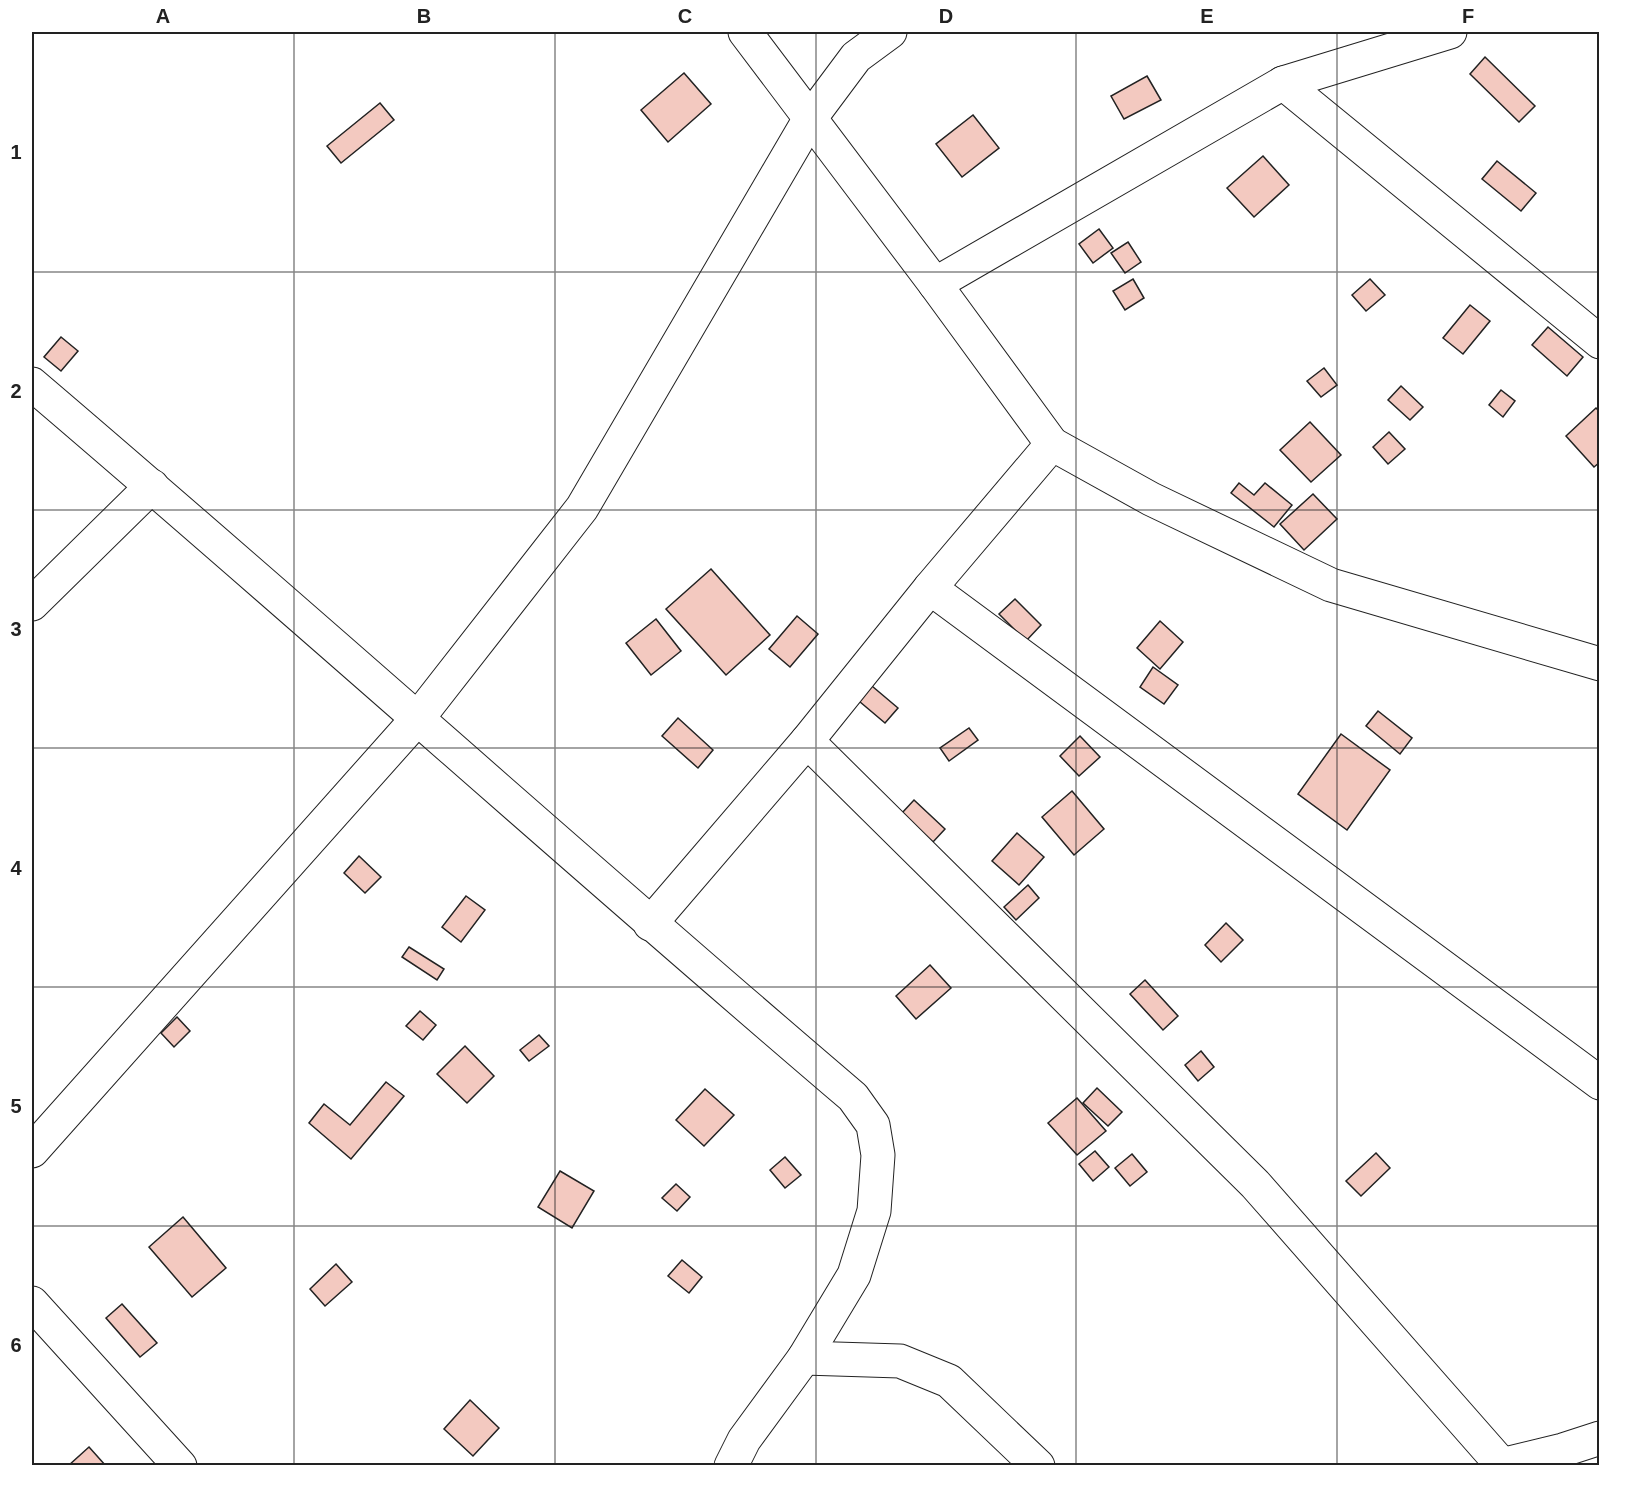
<svg xmlns="http://www.w3.org/2000/svg" width="1631" height="1497" viewBox="0 0 1631 1497" font-family="Helvetica,sans-serif">
<rect width="100%" height="100%" fill="#fff"/>
<g fill="#f3c9c0" stroke="#222" stroke-width="1.5">
<path d="M1485,57L1535,106L1519,122L1470,74Z"/>
<path d="M684,73L711,104L668,142L641,110Z"/>
<path d="M1147,76L1161,100L1124,119L1111,96Z"/>
<path d="M380,103L394,120L341,163L327,146Z"/>
<path d="M973,115L999,148L962,177L936,144Z"/>
<path d="M1263,156L1289,185L1254,217L1227,188Z"/>
<path d="M1497,161L1536,193L1521,211L1482,179Z"/>
<path d="M1099,229L1113,248L1093,263L1079,244Z"/>
<path d="M1128,242L1141,262L1125,273L1111,253Z"/>
<path d="M1133,279L1144,298L1125,310L1113,291Z"/>
<path d="M1370,279L1385,295L1366,311L1352,295Z"/>
<path d="M1470,305L1490,321L1463,354L1443,338Z"/>
<path d="M1548,327L1583,357L1567,376L1532,345Z"/>
<path d="M61,337L78,351L61,371L44,357Z"/>
<path d="M1324,368L1337,385L1321,397L1307,381Z"/>
<path d="M1401,386L1423,407L1410,420L1388,400Z"/>
<path d="M1501,390L1515,401L1503,417L1489,405Z"/>
<path d="M1596,408L1600,412V462L1594,467L1566,436Z"/>
<path d="M1310,422L1341,455L1311,482L1280,450Z"/>
<path d="M1389,432L1405,449L1388,464L1373,447Z"/>
<path d="M1239,483L1254,495L1265,483L1292,505L1274,527L1231,493Z"/>
<path d="M1313,494L1337,519L1304,550L1280,524Z"/>
<path d="M711,569L770,635L726,675L666,609Z"/>
<path d="M1015,599L1041,625L1026,641L999,614Z"/>
<path d="M797,616L818,634L790,667L769,649Z"/>
<path d="M656,619L681,651L651,675L626,643Z"/>
<path d="M1160,621L1183,642L1160,669L1137,648Z"/>
<path d="M1153,667L1178,685L1164,704L1140,687Z"/>
<path d="M866,681L898,708L885,723L853,696Z"/>
<path d="M1378,711L1412,738L1400,754L1366,726Z"/>
<path d="M678,718L713,750L698,768L662,736Z"/>
<path d="M969,728L978,740L949,761L940,748Z"/>
<path d="M1341,734L1390,770L1347,830L1298,794Z"/>
<path d="M1080,736L1100,757L1079,776L1060,756Z"/>
<path d="M1072,791L1104,829L1074,855L1042,817Z"/>
<path d="M914,800L945,829L933,842L902,813Z"/>
<path d="M1017,833L1044,857L1019,885L992,861Z"/>
<path d="M359,856L381,877L365,893L344,873Z"/>
<path d="M1028,885L1039,898L1016,920L1004,907Z"/>
<path d="M466,896L485,910L461,942L442,927Z"/>
<path d="M1226,923L1243,940L1221,962L1205,945Z"/>
<path d="M409,947L444,969L437,980L402,957Z"/>
<path d="M930,965L951,988L916,1019L896,996Z"/>
<path d="M1145,980L1178,1016L1163,1030L1130,994Z"/>
<path d="M420,1011L436,1025L423,1040L406,1026Z"/>
<path d="M177,1017L190,1031L174,1047L161,1033Z"/>
<path d="M539,1035L549,1046L529,1061L520,1050Z"/>
<path d="M465,1046L494,1076L467,1103L437,1074Z"/>
<path d="M1201,1051L1214,1067L1198,1081L1185,1065Z"/>
<path d="M386,1082L404,1096L351,1159L309,1123L324,1104L350,1125Z"/>
<path d="M1097,1088L1122,1112L1108,1126L1083,1103Z"/>
<path d="M705,1089L734,1115L704,1146L676,1120Z"/>
<path d="M1077,1098L1106,1131L1077,1155L1048,1123Z"/>
<path d="M1095,1151L1109,1167L1093,1181L1079,1164Z"/>
<path d="M1376,1153L1390,1168L1361,1196L1346,1181Z"/>
<path d="M1132,1154L1147,1172L1130,1186L1115,1168Z"/>
<path d="M785,1157L801,1175L785,1188L770,1170Z"/>
<path d="M560,1171L594,1191L572,1228L538,1207Z"/>
<path d="M676,1184L690,1197L677,1211L662,1198Z"/>
<path d="M183,1217L226,1268L192,1297L149,1247Z"/>
<path d="M682,1260L702,1277L689,1293L668,1276Z"/>
<path d="M336,1264L352,1282L325,1306L310,1289Z"/>
<path d="M122,1304L157,1343L140,1357L106,1318Z"/>
<path d="M470,1400L499,1428L473,1456L444,1429Z"/>
<path d="M89,1447L106,1466H68Z"/>
</g>
<g fill="none" stroke-linecap="round" stroke-linejoin="round">
<defs>
<g id="minor">
<path d="M1283,83L1600,342"/>
<path d="M935,284L1283,83L1450,32"/>
<path d="M32,384C308,619 577,862 853,1097L873,1125L878,1155L874,1211L854,1275L804,1358L744,1440L731,1466"/>
<path d="M1052,444L1151,499L1331,585L1600,664"/>
<path d="M930,588L1600,1083"/>
<path d="M32,604L152,486"/>
<path d="M807,741L1255,1184L1502,1465"/>
<path d="M650,924L807,741L930,588L1052,444L935,284L745,32"/>
<path d="M32,1151L418,718L582,508L809,120L856,57L890,32"/>
<path d="M32,1303L180,1466"/>
<path d="M804,1358L900,1361L949,1381L1038,1466"/>
<path d="M1497,1466L1563,1450L1600,1438"/>
</g>
</defs>
<use href="#minor" stroke="#222" stroke-width="35"/>
<use href="#minor" stroke="#fff" stroke-width="33"/>
</g>
<path fill="none" stroke="#222" stroke-width="1.5" stroke-opacity="0.55" d="M294,32V1466M555,32V1466M816,32V1466M1076,32V1466M1337,32V1466M32,272H1600M32,510H1600M32,748H1600M32,987H1600M32,1226H1600"/>
<rect width="1631" height="1497" fill="none" stroke="#ffffff" stroke-width="66"/>
<rect x="33" y="33" width="1565" height="1431" fill="none" stroke="#222" stroke-width="2"/>
<g font-size="20" text-anchor="middle" font-weight="bold" fill="#222">
<text x="163" y="23">A</text>
<text x="424" y="23">B</text>
<text x="685" y="23">C</text>
<text x="946" y="23">D</text>
<text x="1207" y="23">E</text>
<text x="1468" y="23">F</text>
<text x="16" y="159">1</text>
<text x="16" y="398">2</text>
<text x="16" y="636">3</text>
<text x="16" y="875">4</text>
<text x="16" y="1113">5</text>
<text x="16" y="1352">6</text>
</g>
</svg>
